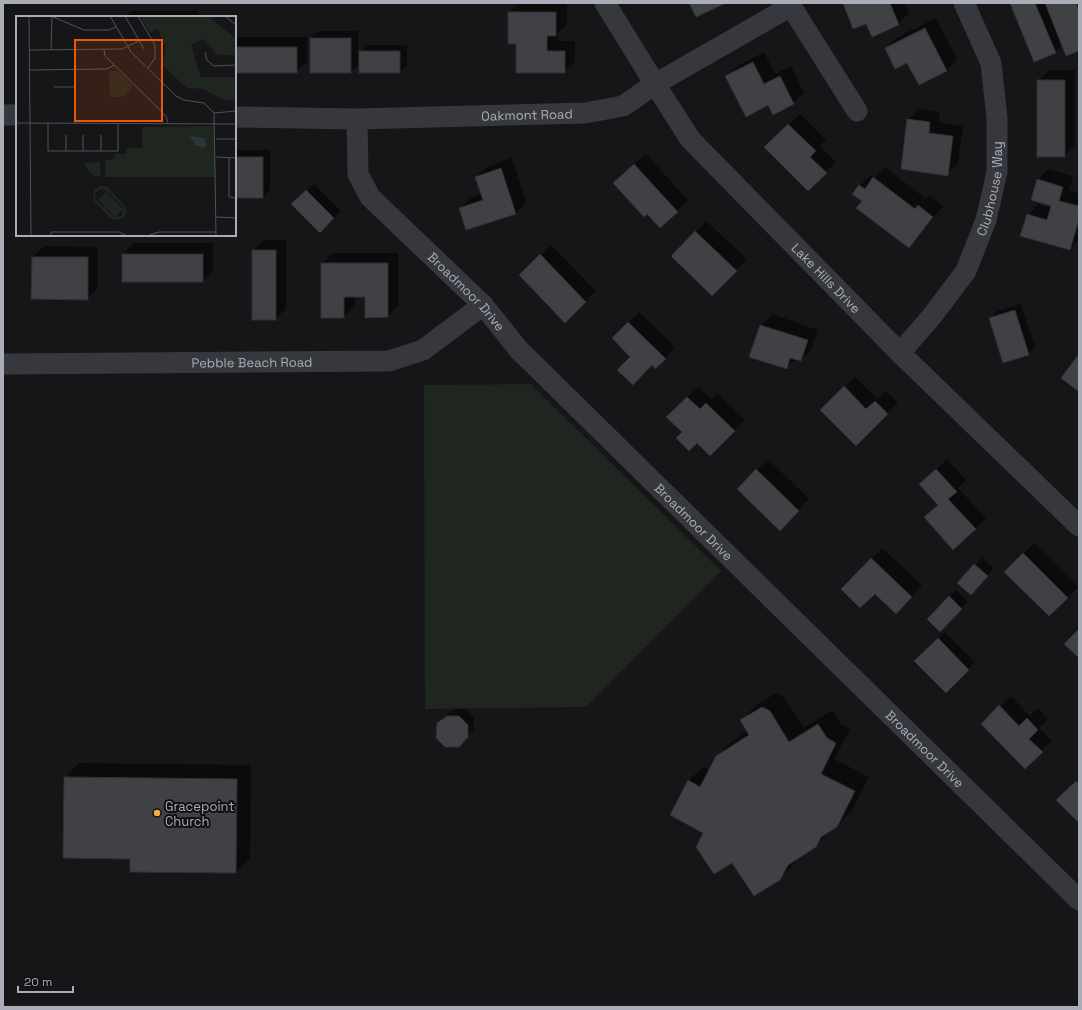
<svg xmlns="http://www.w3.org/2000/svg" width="1082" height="1010" viewBox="0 0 1082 1010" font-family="'Space Grotesk',sans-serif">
<rect width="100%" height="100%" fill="#161618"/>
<path fill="#1e261f" d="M531,384L721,571L586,707L425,709L424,385Z"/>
<g fill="#0007">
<path d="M518,3H567V24L558,33V41H575V62L565,72L517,43L509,13Z"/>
<path d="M844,3H905L909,13L899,24L872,35L867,22Z"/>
<path d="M1011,3H1079V50L1062,45L1055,52Z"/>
<path d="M131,11H198V17H125Z"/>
<path d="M936,18L957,59L947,70L919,84L907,61L886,49L896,38Z"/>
<path d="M318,31H358V65L351,72L311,38Z"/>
<path d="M235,37H307V62L296,72H235Z"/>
<path d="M367,45H407V65L400,72H360V52Z"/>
<path d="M764,52L775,74L791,66L804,93L793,103L769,104L726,77L737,66Z"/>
<path d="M1049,70H1075V146L1064,156L1038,81Z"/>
<path d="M919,109L940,112L939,122L963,126L958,164L947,174L908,120Z"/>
<path d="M800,114L826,140L820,146L836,162L808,190L766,147Z"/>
<path d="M237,150H270V190L263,197H235V152Z"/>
<path d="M646,154L688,200L677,211L625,173Z"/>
<path d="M512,158L526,202L516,213L467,229L460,209L471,198L482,194L476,177L487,167Z"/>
<path d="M885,167L926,199L929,195L943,206L919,236L909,247L863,201L854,194L860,185L871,175L875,178Z"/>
<path d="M1048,169L1073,176L1069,190L1079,193V239L1070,248L1028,215L1038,204L1051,208L1052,205L1038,180Z"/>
<path d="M314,184L341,211L320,232L293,204Z"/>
<path d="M706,221L747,259L712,295L672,256Z"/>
<path d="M263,240H286V309L275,319L253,251Z"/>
<path d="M134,243H213V271L203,281H123V254Z"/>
<path d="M551,245L596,291L565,321L520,275Z"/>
<path d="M44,246L98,247V288L87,299L32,298L33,257Z"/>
<path d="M333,253H398V306L387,316L366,296H355V306L344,317H322V264Z"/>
<path d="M1021,304L1035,347L1028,354L990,318L997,311Z"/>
<path d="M639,312L675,347L655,368L652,364L632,357L613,338Z"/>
<path d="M772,314L818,330L811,350L801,360L796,359L786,368L751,356L761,325Z"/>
<path d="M855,377L877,399L886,391L898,403L856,444L821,410Z"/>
<path d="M698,387L711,399L717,393L745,420L710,455L697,441L683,432L668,417Z"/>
<path d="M768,459L809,499L780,529L738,489Z"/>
<path d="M947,459L966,480L958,488L986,518L975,529L925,517L938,504L920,484Z"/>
<path d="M1034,543L1078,587L1049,615L1006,572Z"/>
<path d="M882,548L922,585L906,602L875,592L842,589Z"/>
<path d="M982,558L994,568L977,587L958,583Z"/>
<path d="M956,590L968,601L940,630L928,619Z"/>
<path d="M945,632L975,662L946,691L916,661Z"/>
<path d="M776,693L784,697L804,728L832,710L841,724L850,729L834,759L869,777L851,812L836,826L830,830L815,846L798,857L794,864L779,879L733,861L705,832L688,781L703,767L709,770L717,756L731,742L748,731L741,721L755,706Z"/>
<path d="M1011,696L1030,716L1038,708L1048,719L1039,728L1052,741L1025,767L982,724Z"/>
<path d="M455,709H466L474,718V729L458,746L438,723L445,716Z"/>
<path d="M79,763L251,765L250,858L236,872L131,858L65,778Z"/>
</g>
<g fill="#404145" stroke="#303034">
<path d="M689,3H726L696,17Z"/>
<path d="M843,3H890L899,25L872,37L866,24L853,29Z"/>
<path d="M1010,3H1035L1056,53L1034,62Z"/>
<path d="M1045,3H1076L1079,10V51L1066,56Z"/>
<path d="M508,12H556V36H547V51H565V73H516V44H508Z"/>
<path d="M925,28L947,71L919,85L907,63L895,69L885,48Z"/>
<rect x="310" y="38" width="41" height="35"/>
<rect x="235" y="47" width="62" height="26"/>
<rect x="359" y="51" width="41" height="22"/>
<path d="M753,62L764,84L780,76L794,104L773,115L768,105L746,117L725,76Z"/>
<rect x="1037" y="80" width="28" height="77"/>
<path d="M907,119L930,122L929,133L953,136L948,176L901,169Z"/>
<path d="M788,124L816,151L810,157L827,173L808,191L764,147Z"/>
<rect x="235" y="157" width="28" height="41"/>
<path d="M634,164L678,212L660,228L647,214L644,217L613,183Z"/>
<path d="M501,168L516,214L466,230L459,208L483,200L475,177Z"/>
<path d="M873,177L915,209L918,205L933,217L909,248L856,208L862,201L852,194L859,185L865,189Z"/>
<path d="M1037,179L1063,187L1059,201L1079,206V219L1070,250L1020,236L1027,214L1047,220L1051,206L1031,200Z"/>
<path d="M306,190L334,218L320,233L291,204Z"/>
<path d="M695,231L737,271L712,296L671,256Z"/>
<rect x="252" y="250" width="24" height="70"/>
<rect x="122" y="254" width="81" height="28"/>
<path d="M540,254L586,302L565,323L519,275Z"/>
<path d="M32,257H88V300L31,299Z"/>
<path d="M321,263H388V317L365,318V297H344V318H321Z"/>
<path d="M1015,310L1029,355L1003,363L989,318Z"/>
<path d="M628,322L666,359L655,369L652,365L633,385L617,370L630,357L612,338Z"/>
<path d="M760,325L808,340L801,361L790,358L787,369L749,357Z"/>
<path d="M1079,354V392L1061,378Z"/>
<path d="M844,386L866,409L875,401L888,414L856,446L820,410Z"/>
<path d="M687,397L700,409L706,403L735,431L710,456L697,443L689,451L676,438L682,432L666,417Z"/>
<path d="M756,469L799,511L780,531L737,489Z"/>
<path d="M936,469L957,492L948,499L976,529L953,550L924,517L938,505L919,484Z"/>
<path d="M1023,553L1068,598L1049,616L1004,572Z"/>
<path d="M871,558L912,597L896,614L875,594L860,608L841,589Z"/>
<path d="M974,564L988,576L971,595L957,583Z"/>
<path d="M949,596L962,609L940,632L927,619Z"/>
<path d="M1079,629V658L1064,644Z"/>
<path d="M938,638L969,670L946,693L914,661Z"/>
<path d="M999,705L1019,726L1027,718L1038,730L1029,739L1043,752L1025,769L981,724Z"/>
<path d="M762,707L770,711L789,742L818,724L827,738L836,743L821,774L855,791L837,827L821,837L816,847L788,865L780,880L754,896L732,863L714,874L696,847L703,833L670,815L688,780L700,787L716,756L749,735L740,720Z"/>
<path d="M447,716H459L468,725V737L459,747H445L436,738L437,723Z"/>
<path d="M64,777L237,779L236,873L130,872V859L63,858Z"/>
<path d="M1076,781L1079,784V823L1056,800Z"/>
</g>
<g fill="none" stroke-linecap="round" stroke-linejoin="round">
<g stroke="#37383d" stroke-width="21">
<path id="s1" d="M605,3L655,84L690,139L900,353L1079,526"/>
<path d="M789,3L857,111"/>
<path d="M3,115H17"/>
<path id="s2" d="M235,117L357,119L585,113L623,106L655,84L791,6"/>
<path id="s3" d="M357,119L358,174L370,197L483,305L519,350L1079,900"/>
<path id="s4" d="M900,353L932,316L966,271L986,220L997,172V118L991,63L964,3"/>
<path id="s5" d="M3,364L389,361L423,350L483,305"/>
</g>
</g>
<circle fill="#f2b134" stroke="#111113" stroke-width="1.5" cx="157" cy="813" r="4"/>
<g text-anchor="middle" stroke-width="4" stroke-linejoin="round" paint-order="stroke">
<g font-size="13" fill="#a8adb8" stroke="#111113">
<text dy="5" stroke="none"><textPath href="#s2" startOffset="292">Oakmont Road</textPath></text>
<text dy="5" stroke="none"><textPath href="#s4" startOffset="192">Clubhouse Way</textPath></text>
<text dy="5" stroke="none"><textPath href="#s1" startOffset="355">Lake Hills Drive</textPath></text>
<text dy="5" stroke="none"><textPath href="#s3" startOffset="216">Broadmoor Drive</textPath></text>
<text dy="5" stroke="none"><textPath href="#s5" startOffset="249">Pebble Beach Road</textPath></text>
<text dy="5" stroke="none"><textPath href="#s3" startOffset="540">Broadmoor Drive</textPath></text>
<text dy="5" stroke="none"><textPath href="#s3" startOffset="864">Broadmoor Drive</textPath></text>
</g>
<g font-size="13" fill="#a8adb8" stroke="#111113" text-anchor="start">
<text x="165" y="811">Gracepoint<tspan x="165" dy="15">Church</tspan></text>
</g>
</g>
<g transform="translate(16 16)">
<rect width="220" height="220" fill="#161618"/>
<path d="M124,0H192L220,23V39H202L187,23L175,29L185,61H220V84H207L188,73L171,72L147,50L149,30L141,13L134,17ZM93,55H102L117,70L107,81H94ZM198,110L199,161H89V144L98,143L99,138H110L111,132H126V111ZM84,146L85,161L78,160L72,155L69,147ZM84,170L91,171L109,190L111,196L107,202L102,204L94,202L77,184L78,174ZM85,173L90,174L107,191L106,200L98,201L80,184L79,177ZM90,176L107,193L99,201L82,184Z" fill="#1e261f" fill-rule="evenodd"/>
<path d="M174,120L189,122L190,130L187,132L179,129Z" fill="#2c353c"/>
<path fill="none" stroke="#505258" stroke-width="1" d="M13,0L14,107M35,0L68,14H93L100,11M94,0L115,36L160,80L168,84L188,87L198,97L200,220M109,0L128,33M122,0L139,29V42L132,52M209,0L220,9M35,33L36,0M14,34L106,33L123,25M59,34V107M88,34L89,40L150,100L152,107M189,36L191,44L198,50L220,49M14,54L91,53L98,49M38,71H58M198,97L220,95M0,107L220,108M14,107L15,220M32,107V135H102V108M50,119V135M85,119V135M200,123H220M67,135V119M200,141L220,142M213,142V181L220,182M200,201L220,202M35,220V216H103L111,220M131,220L143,216H200"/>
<path fill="#e8590c" fill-opacity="0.15" stroke="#e8590c" stroke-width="2" d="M59,24H146V105H59Z"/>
<rect width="220" height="220" fill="none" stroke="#a8adb8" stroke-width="2"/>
</g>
<rect width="1082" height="1010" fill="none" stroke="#a8adb8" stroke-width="8"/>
<path d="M18 986v6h55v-6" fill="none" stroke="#a8adb8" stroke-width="2"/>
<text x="24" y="986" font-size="12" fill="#a8adb8" stroke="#111113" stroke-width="3" paint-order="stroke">20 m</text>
</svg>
